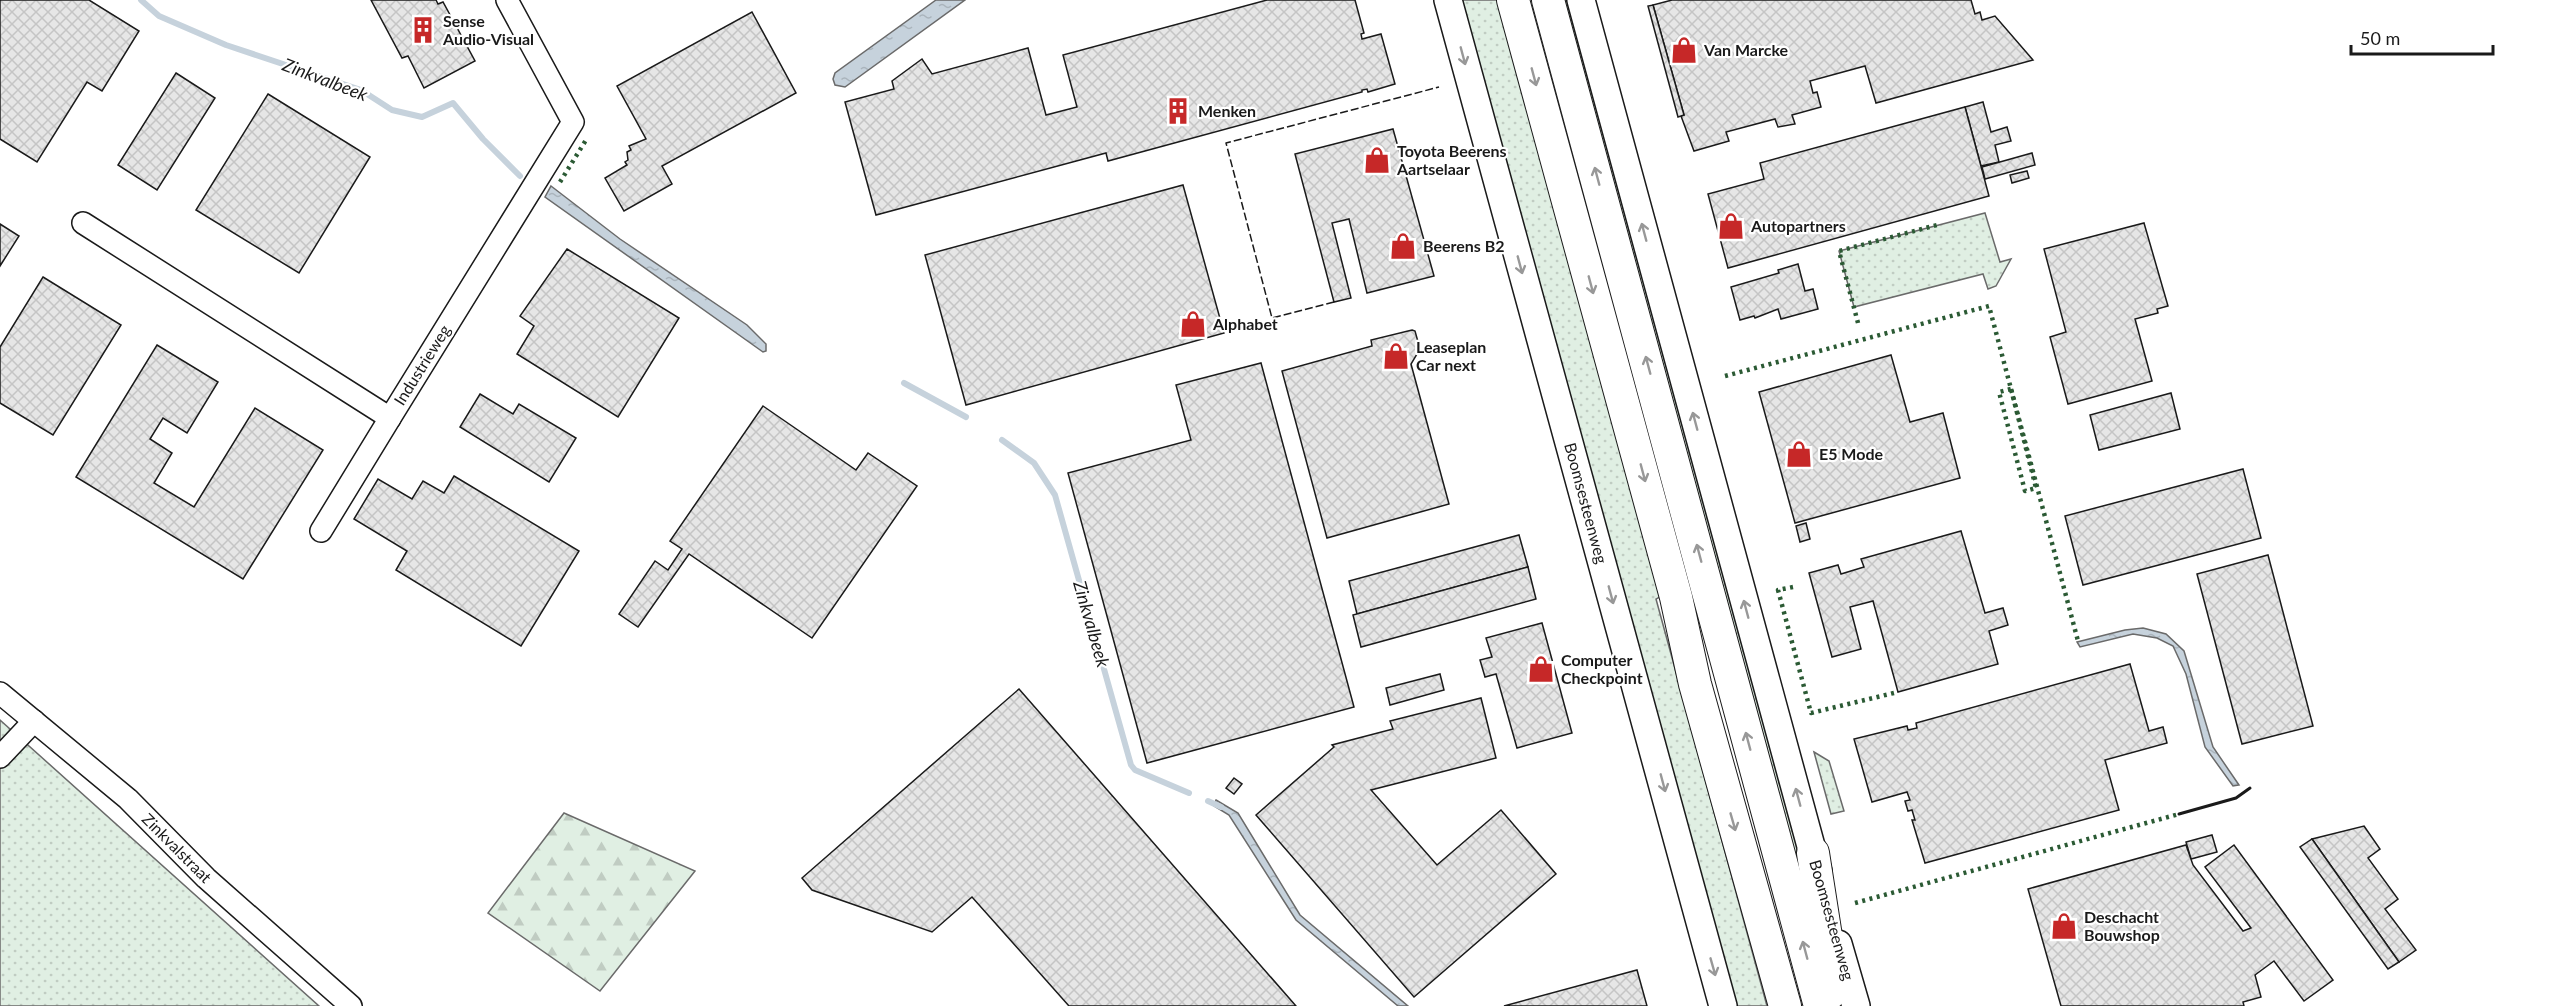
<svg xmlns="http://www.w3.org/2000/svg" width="2561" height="1006" viewBox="0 0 2561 1006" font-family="Lato,sans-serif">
<defs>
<pattern id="grass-dots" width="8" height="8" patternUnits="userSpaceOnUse" patternTransform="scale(1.5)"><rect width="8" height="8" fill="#e0efe3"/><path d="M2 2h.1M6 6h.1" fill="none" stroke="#c0ccc2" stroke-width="1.8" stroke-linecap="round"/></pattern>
<pattern id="forest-firs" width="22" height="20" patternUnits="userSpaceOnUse" patternTransform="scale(1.5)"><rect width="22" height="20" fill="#e0efe3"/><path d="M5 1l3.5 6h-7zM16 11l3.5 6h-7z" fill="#c0ccc2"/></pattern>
<pattern id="water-ripples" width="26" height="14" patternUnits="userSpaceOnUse" patternTransform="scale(1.5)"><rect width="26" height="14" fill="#c6d2dc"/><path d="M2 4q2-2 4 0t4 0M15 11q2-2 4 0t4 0" fill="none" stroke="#aab4bc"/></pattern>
<pattern id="building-cross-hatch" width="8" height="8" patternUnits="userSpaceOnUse" patternTransform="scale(1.5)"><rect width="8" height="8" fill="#e6e6e6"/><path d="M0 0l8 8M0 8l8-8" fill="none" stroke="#c5c5c5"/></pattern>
</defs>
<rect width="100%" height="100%" fill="#fff"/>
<g fill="url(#grass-dots)" stroke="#6a6a6a" stroke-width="1.5">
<path d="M1459,0H1501L1665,594L1656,599L1767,1006H1733Z"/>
<path d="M1559,0H1567L1821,932L1814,933Z"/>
<path d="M1985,213L2000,262L2011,259L1996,286L1988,289L1983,274L1854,307L1839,251Z"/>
<path d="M0,720L319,1006H0Z"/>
<path d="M1814,752L1829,761L1844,811L1831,814Z"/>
</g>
<path fill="url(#forest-firs)" stroke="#6a6a6a" stroke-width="1.5" d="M564,813L695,871L600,991L488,913Z"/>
<g fill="url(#water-ripples)" stroke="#6a6a6a" stroke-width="1.5">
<path d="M936,0H965L845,87L835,85L833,79L835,73Z"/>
<path d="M551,186L620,239L747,325L766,344V351L763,352L545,197Z"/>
<path d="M2143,628L2166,634L2184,651L2213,747L2239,785L2233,786L2205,747L2186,674L2173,646L2157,638L2133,634L2080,647L2077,642L2125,630Z"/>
<path d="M1216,800L1238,813L1300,915L1408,1006H1398L1296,920L1229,815L1214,806Z"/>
</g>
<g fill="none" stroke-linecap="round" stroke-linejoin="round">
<g stroke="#c6d2dc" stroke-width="6">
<path d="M141,0L159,16L226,45L361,90L392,110L422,117L453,103L483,139L520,176"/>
<path d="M904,383L966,417"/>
<path d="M1002,440L1034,463L1055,495L1131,765L1135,770L1189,793"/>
<path d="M1208,801L1221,807"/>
</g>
</g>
<g fill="url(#building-cross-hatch)" stroke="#1a1a1a" stroke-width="1.5">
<path d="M0,0H89L139,31L102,91L87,82L37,162L0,139Z"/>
<path d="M371,0H436L438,4L443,2L475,61L424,88L408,56L402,58Z"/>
<path d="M1267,0H1355L1364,33L1361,34L1362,39L1381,34L1395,84L1368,92L1367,89L1362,90V92L1108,161L1106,153L876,215L845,102L894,89L892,81L922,59L932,74L1028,48L1046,115L1077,107L1063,55Z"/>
<path d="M1672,0H1971L1975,14L1980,12L1982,20L1995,16L2033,60L1876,103L1865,66L1810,81L1813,93L1817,92L1821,107L1792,115L1795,124L1778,127L1775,119L1726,132L1729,141L1694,151L1681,116L1684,115L1653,5Z"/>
<path d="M1653,5L1684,115L1678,117L1648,6Z"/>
<path d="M752,12L796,93L662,166L672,184L624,211L605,178L627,165L625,162L628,160L627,152L631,150L629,146L646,139L617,86Z"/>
<path d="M176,73L215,98L157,190L118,165Z"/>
<path d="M268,94L370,157L299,273L196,210Z"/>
<path d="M1983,102L1991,132L2007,127L2011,141L1995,145L1999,162L1981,166L1965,107Z"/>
<path d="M1965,107L1989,196L1728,268L1708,194L1764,179L1760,163Z"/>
<path d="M1393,129L1434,276L1367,293L1349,219L1332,223L1351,298L1334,302L1295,154Z"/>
<path d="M2032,153L2035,165L1985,179L1982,167Z"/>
<path d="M2027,171L2029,178L2012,183L2010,175Z"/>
<path d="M1183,185L1224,333L966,405L925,255Z"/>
<path d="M2144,223L2168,306L2157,309L2158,313L2135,319L2152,381L2068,404L2050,337L2066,332L2044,249Z"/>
<path d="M0,224L19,236L0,266Z"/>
<path d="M567,249L679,318L618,417L517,354L534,326L520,316Z"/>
<path d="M1798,264L1805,291L1813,289L1818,309L1781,319L1778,309L1755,318L1754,316L1740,320L1731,287L1779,273L1778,270Z"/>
<path d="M43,277L121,325L53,435L0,403V347Z"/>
<path d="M1412,330L1415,331L1420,349L1411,364L1449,504L1327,538L1282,371L1372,346L1371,340Z"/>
<path d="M157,345L218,382L187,433L163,418L150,439L172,453L154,483L194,507L255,408L323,450L243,579L76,477Z"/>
<path d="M1891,355L1910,422L1943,413L1960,478L1795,523L1759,392Z"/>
<path d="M1261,363L1354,707L1147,763L1068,473L1191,440L1176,385Z"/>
<path d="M2171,393L2180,429L2099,450L2090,415Z"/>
<path d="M480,394L513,414L519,404L576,438L549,482L460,427Z"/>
<path d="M763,406L856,470L868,453L917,486L812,638L689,554L638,627L619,614L655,561L668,570L682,549L670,541Z"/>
<path d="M2243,469L2261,538L2083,585L2065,516Z"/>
<path d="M454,476L579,551L521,646L396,570L407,551L354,519L378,479L412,499L423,481L444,493Z"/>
<path d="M1806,523L1810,539L1800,542L1796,526Z"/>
<path d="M1961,531L1985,613L2003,608L2008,625L1989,631L1998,664L1898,692L1873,601L1850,607L1861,649L1832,657L1809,573L1838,565L1841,574L1864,567L1861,559Z"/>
<path d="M1519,535L1528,567L1357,614L1349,581Z"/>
<path d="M2268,555L2313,726L2242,744L2197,574Z"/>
<path d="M1528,567L1536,599L1361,647L1353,615Z"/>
<path d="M1542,623L1572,733L1517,748L1496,674L1485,677L1480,660L1492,657L1486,638Z"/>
<path d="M2130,664L2149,731L2163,727L2167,743L2105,760L2119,810L1925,863L1912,820H1915L1912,810L1908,811L1905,801L1910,800L1907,792L1872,802L1854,739L1907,726L1908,730L1917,728L1916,723Z"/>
<path d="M1440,674L1444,690L1390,705L1386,688Z"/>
<path d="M1019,689L1296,1006H1069L972,897L932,932L812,890L802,878Z"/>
<path d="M1481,698L1496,758L1371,790L1437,865L1501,810L1556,874L1414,997L1256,815L1334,747L1332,745L1393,729L1390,721Z"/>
<path d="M1234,778L1242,784L1234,794L1226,788Z"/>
<path d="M2364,826L2380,849L2368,858L2398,899L2385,909L2416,950L2399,962L2312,839Z"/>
<path d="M2212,835L2217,852L2191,859L2186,842Z"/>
<path d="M2312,839L2399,962L2388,969L2300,847Z"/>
<path d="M2186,845L2193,865L2243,931L2251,928L2205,867L2234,845L2333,980L2304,1001L2274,961L2255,975L2261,997L2243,1002L2244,1006H2061L2028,889Z"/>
<path d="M1637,970L1647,1006H1504Z"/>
</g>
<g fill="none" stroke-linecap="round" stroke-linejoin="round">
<defs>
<g id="minor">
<path d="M83,223L390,418L573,122L507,0"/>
<path d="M321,531L390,418"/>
<path d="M0,693L128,799L206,878L351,1006"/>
<path d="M0,757L34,721"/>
</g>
<g id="major">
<path d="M1448,0L1723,1006"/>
<path d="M1581,0L1818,872"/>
<path d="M1838,944L1856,1006"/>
</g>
<g id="highway">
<path d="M1513,0L1676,597L1695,684L1785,1006"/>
<path d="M1548,0L1820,1006"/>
<path d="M1813,853L1832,975L1830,993"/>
</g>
</defs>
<use href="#minor" stroke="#1a1a1a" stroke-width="24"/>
<use href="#major" stroke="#1a1a1a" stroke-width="30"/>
<use href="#highway" stroke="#1a1a1a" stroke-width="34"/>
<use href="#minor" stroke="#fff" stroke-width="21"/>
<use href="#major" stroke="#fff" stroke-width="27"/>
<use href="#highway" stroke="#fff" stroke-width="32"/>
<g stroke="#2b5a34" stroke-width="4.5" stroke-dasharray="3 4.5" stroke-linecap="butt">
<path d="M560,182L586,140"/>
<path d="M1858,323L1839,251L1937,225"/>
<path d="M1725,376L1989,306L2078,641"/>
<path d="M2011,389L2036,488L2025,491L1999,392Z"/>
<path d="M1793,587L1778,590L1811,713L1898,692"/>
<path d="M1855,903L2179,814"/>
</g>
<path stroke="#1a1a1a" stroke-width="1.5" stroke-dasharray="8 3" stroke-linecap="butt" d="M1334,302L1272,318L1226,143L1439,87"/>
<path stroke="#1a1a1a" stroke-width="3" d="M2179,814L2236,798L2250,788"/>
</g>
<defs><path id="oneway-shaft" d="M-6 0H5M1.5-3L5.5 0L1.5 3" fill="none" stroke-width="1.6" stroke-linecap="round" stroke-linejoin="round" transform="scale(1.5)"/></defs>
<g stroke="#989898">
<use href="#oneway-shaft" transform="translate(1463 56) rotate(75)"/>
<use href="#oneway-shaft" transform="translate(1534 77) rotate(75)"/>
<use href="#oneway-shaft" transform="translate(1597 176) rotate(-105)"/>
<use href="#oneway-shaft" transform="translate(1644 232) rotate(-105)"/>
<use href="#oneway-shaft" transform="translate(1520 265) rotate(75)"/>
<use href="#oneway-shaft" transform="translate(1591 285) rotate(75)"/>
<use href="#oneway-shaft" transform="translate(1648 365) rotate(-105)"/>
<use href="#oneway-shaft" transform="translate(1695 421) rotate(-105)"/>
<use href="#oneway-shaft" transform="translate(1643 473) rotate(75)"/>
<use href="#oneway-shaft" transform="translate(1699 553) rotate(-105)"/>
<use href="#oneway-shaft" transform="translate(1611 595) rotate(75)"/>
<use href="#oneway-shaft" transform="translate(1746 609) rotate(-105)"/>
<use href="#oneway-shaft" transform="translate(1748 741) rotate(-105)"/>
<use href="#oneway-shaft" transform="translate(1663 783) rotate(75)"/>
<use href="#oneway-shaft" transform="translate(1798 797) rotate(-105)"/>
<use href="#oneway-shaft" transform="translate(1733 822) rotate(74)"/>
<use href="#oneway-shaft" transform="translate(1805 950) rotate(-105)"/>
<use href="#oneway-shaft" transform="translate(1713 967) rotate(74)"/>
</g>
<defs>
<symbol id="building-bare" viewBox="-9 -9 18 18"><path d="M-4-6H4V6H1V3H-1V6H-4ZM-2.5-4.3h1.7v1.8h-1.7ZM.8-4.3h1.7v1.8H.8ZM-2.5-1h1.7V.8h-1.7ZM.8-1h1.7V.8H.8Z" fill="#c62828" stroke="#fff" stroke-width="2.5" paint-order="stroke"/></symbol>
<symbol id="shop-bare" viewBox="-9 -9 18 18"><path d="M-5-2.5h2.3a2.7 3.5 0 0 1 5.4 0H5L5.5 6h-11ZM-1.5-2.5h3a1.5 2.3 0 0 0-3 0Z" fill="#c62828" stroke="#fff" stroke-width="2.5" paint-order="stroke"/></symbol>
</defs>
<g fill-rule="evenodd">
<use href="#building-bare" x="404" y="11" width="38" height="38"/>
<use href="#shop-bare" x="1665" y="31" width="38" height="38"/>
<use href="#building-bare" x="1159" y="92" width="38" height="38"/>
<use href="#shop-bare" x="1358" y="141" width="38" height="38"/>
<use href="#shop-bare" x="1712" y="207" width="38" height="38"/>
<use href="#shop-bare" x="1384" y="227" width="38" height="38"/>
<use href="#shop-bare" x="1174" y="305" width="38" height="38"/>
<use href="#shop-bare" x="1377" y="337" width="38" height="38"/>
<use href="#shop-bare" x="1780" y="435" width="38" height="38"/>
<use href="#shop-bare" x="1522" y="650" width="38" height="38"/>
<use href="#shop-bare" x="2045" y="907" width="38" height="38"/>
</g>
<g text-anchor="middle" stroke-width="4.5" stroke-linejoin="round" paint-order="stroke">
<g font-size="16" font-weight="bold" fill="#1a1a1a" stroke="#fff" text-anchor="start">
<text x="443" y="27">Sense<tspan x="443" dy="18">Audio-Visual</tspan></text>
<text x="1704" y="56">Van Marcke</text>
<text x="1198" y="117">Menken</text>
<text x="1397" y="157">Toyota Beerens<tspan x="1397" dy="18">Aartselaar</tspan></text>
<text x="1751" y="232">Autopartners</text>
<text x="1423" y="252">Beerens B2</text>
<text x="1213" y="330">Alphabet</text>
<text x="1416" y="353">Leaseplan<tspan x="1416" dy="18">Car next</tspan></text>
<text x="1819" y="460">E5 Mode</text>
<text x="1561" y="666">Computer<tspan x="1561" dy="18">Checkpoint</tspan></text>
<text x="2084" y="923">Deschacht<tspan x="2084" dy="18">Bouwshop</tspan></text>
</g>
<g font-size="16" fill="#1a1a1a" stroke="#fff">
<text transform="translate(422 365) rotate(-58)" y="6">Industrieweg</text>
<text transform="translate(1586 503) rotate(75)" y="6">Boomsesteenweg</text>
<text transform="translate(177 848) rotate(45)" y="6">Zinkvalstraat</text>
<text transform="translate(1832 920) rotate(74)" y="6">Boomsesteenweg</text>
</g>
<g font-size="18" font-style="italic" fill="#1a1a1a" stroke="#fff">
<text transform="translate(325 80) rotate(21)" y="6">Zinkvalbeek</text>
<text transform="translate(1091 624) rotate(74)" y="6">Zinkvalbeek</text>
</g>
</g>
<path d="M2351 45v9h142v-9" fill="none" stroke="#1a1a1a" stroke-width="3"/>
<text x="2360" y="45" font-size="18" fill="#1a1a1a" stroke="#ffffff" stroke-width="4.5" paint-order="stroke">50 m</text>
</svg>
